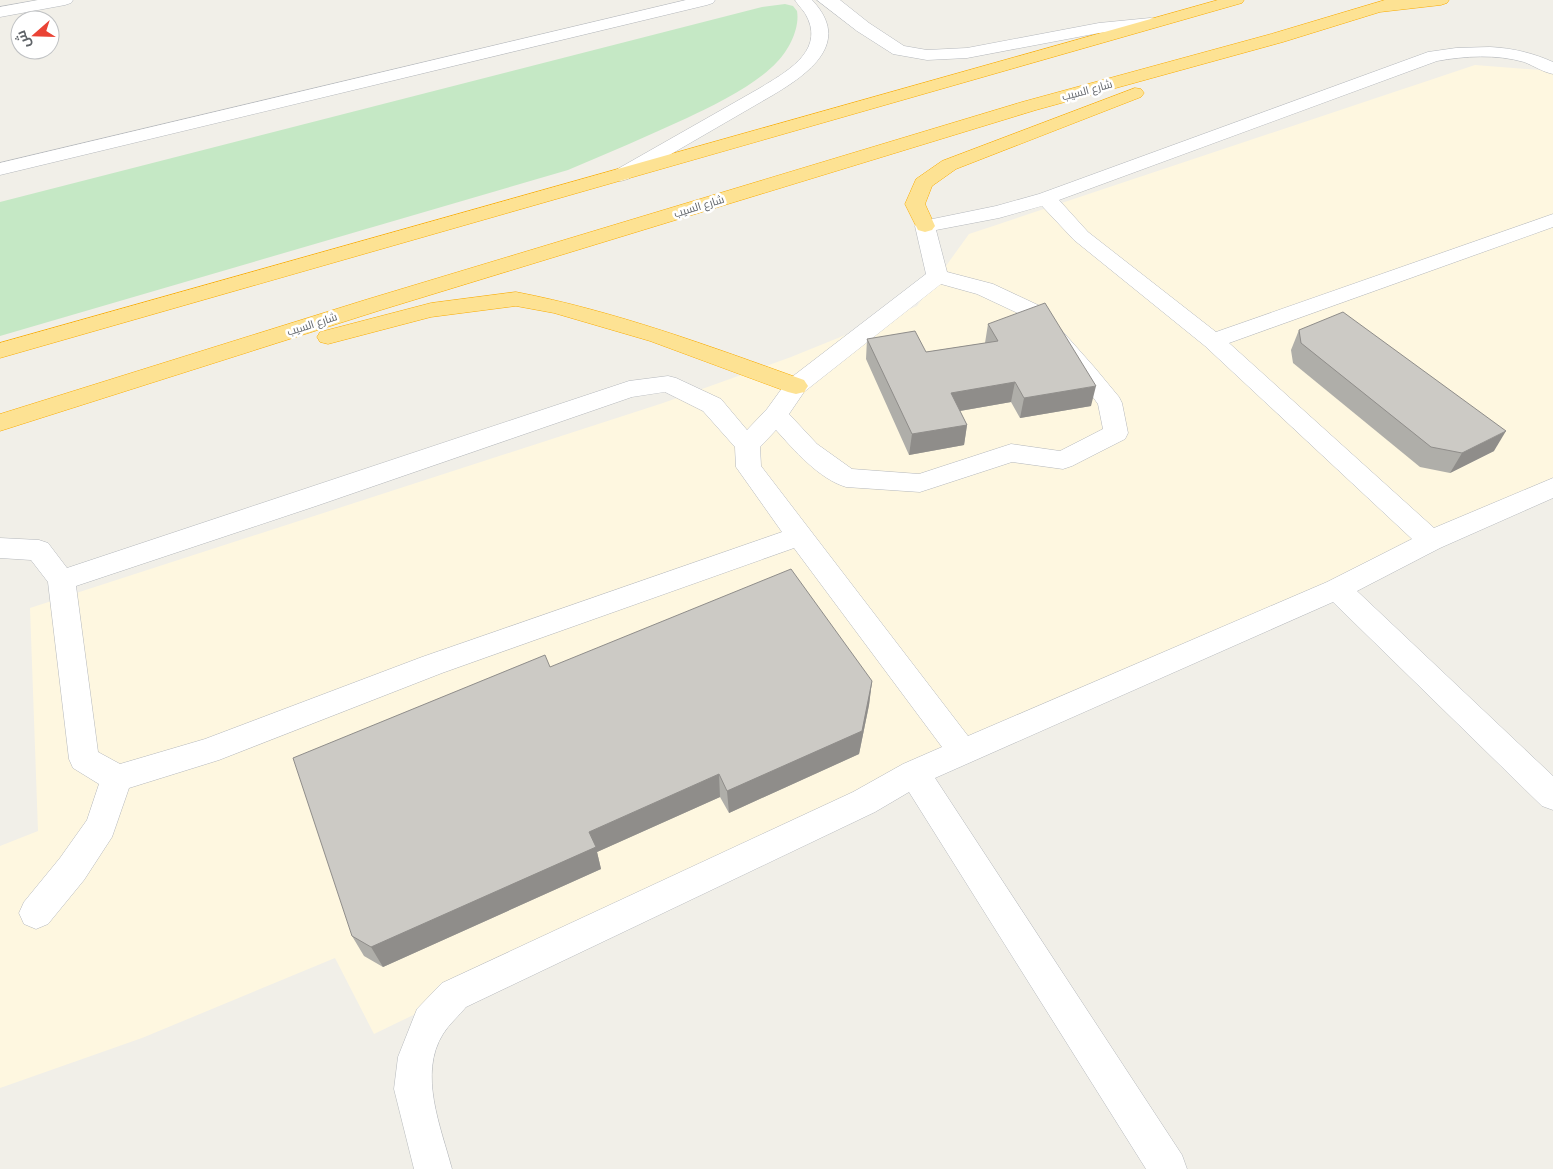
<svg xmlns="http://www.w3.org/2000/svg" width="1553" height="1169" viewBox="0 0 1553 1169" font-family="'PT Sans',Cairo,sans-serif">
<rect width="100%" height="100%" fill="#f1efe8"/>
<path fill="#fef7e0" d="M1475,65L1553,71V487L914,773L374,1034L335,958L142,1038L0,1088V846L38,831L30,608L663,403L791,357L917,306L969,234Z"/>
<path fill="#c5e8c5" d="M785,4L793,6L797,11C800,28 789,50 777,62C756,85 714,105 687,118C648,136 608,153 568,170L0,336V202L762,7Z"/>
<g fill="none" stroke-linecap="round" stroke-linejoin="round">
<defs>
<g id="minor">
<path d="M38,0H73L71,3L65,5L0,17V7Z"/>
<path d="M686,0H715L713,3L707,5L0,175V163Z"/>
<path d="M795,0H812C853,43 808,74 773,95L628,179L621,181L614,179L611,175L614,171L760,88C784,73 823,53 808,19C805,11 799,7 795,0Z"/>
<path d="M817,0H840L869,23L904,46L927,50L967,48L1099,23L1150,18L1156,19L1158,23L1156,27L1150,28L1099,33L967,58L927,60L893,54L857,31Z"/>
<path d="M1490,47C1512,48 1533,53 1553,62V74C1543,72 1534,66 1524,62C1496,54 1465,56 1437,61L1059,200L1088,232L1216,332L1553,214V227L1229,343L1434,528L1553,478V498L1440,548L1357,591L1553,776V810L1542,806L1333,602L935,778L1182,1155L1187,1169H1146L909,792L875,812L466,1007C459,1016 449,1024 443,1034C418,1074 441,1127 452,1169H414L394,1089L398,1057L417,1009L442,983L853,792L903,764L942,747L794,548L442,673L219,760L129,788L112,837L84,880L48,924L36,929L24,924L19,913L24,902L60,858L87,820L99,784L73,768L69,759L48,582L31,560L0,558V538L39,540L48,543L67,568L629,381L668,376L676,378L721,399L747,430L767,409L788,380L926,274L915,226L918,222L996,206L1039,194L1428,52L1456,48ZM1042,206L1074,240L1205,346L1412,539L1327,582L968,736L761,466L760,447L776,430C794,450 819,479 846,487L920,492L1012,462L1063,469L1072,466L1125,439L1128,433L1122,403L1119,397L1095,368L1040,306L993,284L947,272L936,230L999,218ZM941,284L977,294L1024,316L1079,378L1098,404L1103,429L1060,451L1011,444L919,474L852,469L817,444L789,414L804,392ZM665,392L703,411L735,447L736,467L782,532L422,657L205,739L120,764L98,752L76,586L316,506L632,397Z"/>
</g>
<g id="highway">
<path d="M1218,0H1244L1242,3L0,358V343Z"/>
<path d="M1385,0H1449L1447,3L1441,5L1380,12L1283,42L1036,110L381,310L0,431V414L365,300L1022,102L1271,34Z"/>
<path d="M1135,88L1141,89L1144,93L1141,97L956,169L932,186L925,204L935,226L932,230L925,232L918,230L905,204L916,179L942,161Z"/>
<path d="M516,292C615,311 709,346 804,380L808,386L804,392L796,394L788,392L650,341L554,313L516,306L431,317L328,344L320,342L317,337L320,332L431,303Z"/>
</g>
</defs>
<use href="#minor" stroke="#b5b8bc" stroke-width="1"/>
<use href="#highway" stroke="#f9ab00" stroke-width="1"/>
<use href="#minor" fill="#fff" fill-rule="evenodd"/>
<use href="#highway" fill="#fde293" fill-rule="evenodd"/>
</g>
<g fill="#afaea9">
<path d="M988,324L1091,406L1020,418L1011,402L960,411L967,425L964,445L909,455L866,359L867,339L926,352L985,343Z"/>
<path d="M1299,330L1494,451L1450,473L1420,467L1293,363L1291,350Z"/>
<path d="M550,667L872,681L869,705L859,754L729,813L720,797L597,852L601,869L383,967L364,956L352,936Z"/>
</g>
<g fill="#8f8d8a">
<path d="M1015,382L1011,402L948,413L951,393Z"/>
<path d="M1096,386L1091,406L1020,418L1024,398Z"/>
<path d="M967,425L964,445L909,455L912,434Z"/>
<path d="M1506,431L1494,451L1450,473L1462,453Z"/>
<path d="M872,681L869,705L859,754L729,813L727,791Z"/>
<path d="M719,774L720,797L597,852L601,869L383,967L371,947L589,832Z"/>
</g>
<g fill="#cccac5" stroke="#8f8d8a">
<path d="M1045,303L1096,386L1024,398L1015,382L951,393L967,425L912,434L867,339L915,331L926,352L998,341L988,324Z"/>
<path d="M1343,312L1506,431L1462,453L1431,447L1301,343L1299,330Z"/>
<path d="M791,569L872,681L862,731L727,791L719,774L589,832L596,847L371,947L352,936L293,758L545,655L550,667Z"/>
</g>
<g text-anchor="middle" stroke-width="5" stroke-linejoin="round" paint-order="stroke">
<g font-size="11" fill="#5f6368" stroke="#fff">
<text transform="translate(1087 90) rotate(-15)" y="4">شارع السيب</text>
<text transform="translate(699 206) rotate(-17)" y="4">شارع السيب</text>
<text transform="translate(312 324) rotate(-18)" y="4">شارع السيب</text>
</g>
</g>
<g transform="translate(35 35) rotate(250)"><circle r="24" fill="#ffffff" stroke="#bfc1c3"/>
<path d="M0-4L9 19L0 12L-9 19Z" fill="#ea4335"/>
<text y="-8" font-size="14" font-weight="bold" text-anchor="middle" fill="#5f6368">ش</text>
</g>
</svg>
